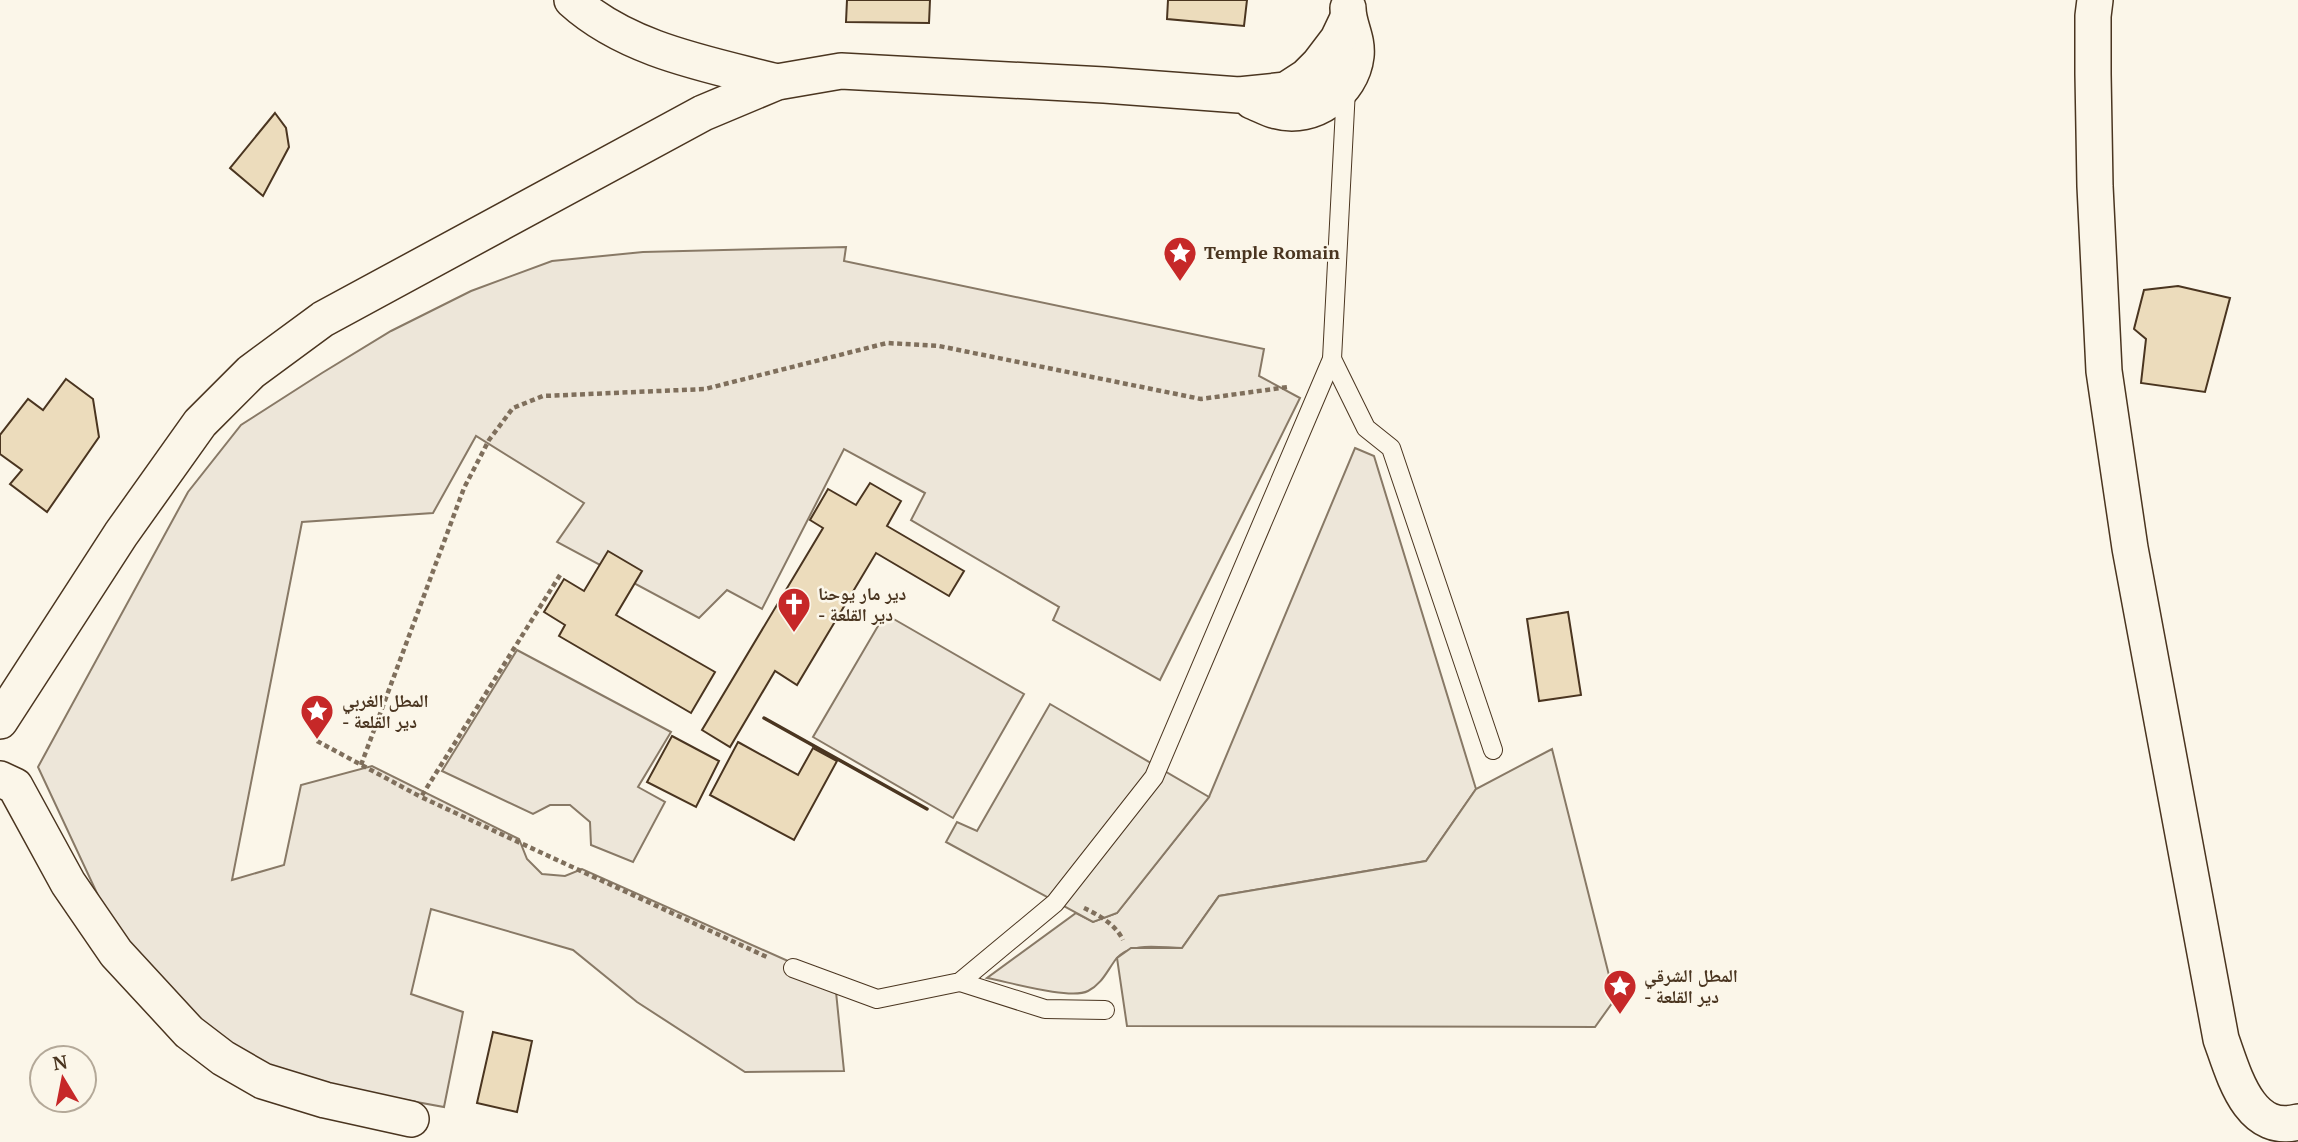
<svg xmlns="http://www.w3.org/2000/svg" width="2298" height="1142" viewBox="0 0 2298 1142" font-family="'PT Serif','Noto Naskh Arabic',serif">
<rect width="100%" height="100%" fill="#fbf6e9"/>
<g fill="#ede6d9" stroke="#887966" stroke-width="2">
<path d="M846,247L844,261L1264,349L1259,376L1300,398L1160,680L1053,620L1059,607L911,520L925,493L844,449L762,609L727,590L699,618L557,542L584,503L476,436L433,513L302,522L232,880L284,865L301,785L372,766L519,839L527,859L542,874L565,876L582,869L835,982L844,1071L745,1072L637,1002L573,950L431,909L411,994L463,1012L444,1107L285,1078L215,1040L109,919L38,767L188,492L241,425L322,373L391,331L471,291L552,261L643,252Z"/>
<path d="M1355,448L1374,456L1476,789L1426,861L1219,896L1182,948C1161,948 1131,941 1116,959C1107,971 1102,984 1088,991C1070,1000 1009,982 987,978L1076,913L1093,922L1117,913L1209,797Z"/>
<path d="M885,614L1024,694L953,818L813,737Z"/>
<path d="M517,650L671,732L638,787L665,802L633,862L591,845L590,822L570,805H550L533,814L442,771Z"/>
</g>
<g fill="#ede7d9" stroke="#887966" stroke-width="2">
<path d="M1050,704L1209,797L1117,913L1093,922L946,842L957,822L977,831Z"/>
<path d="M1552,749L1615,999L1595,1027L1127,1026L1117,958L1131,948H1182L1219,896L1426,861L1476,789Z"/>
</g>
<g fill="#ecdcbc" stroke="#4a3520" stroke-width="2">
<path d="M847,0H930L929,23L846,22Z"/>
<path d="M1168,0H1247L1244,26L1167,19Z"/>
<path d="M275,113L286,128L289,147L263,196L230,168Z"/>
<path d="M2178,286L2230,298L2205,392L2141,383L2146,339L2134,329L2144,290Z"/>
<path d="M66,379L93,399L99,437L47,512L10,484L22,470L0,454V435L28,399L43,410Z"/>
<path d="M870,483L901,501L887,526L964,571L949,596L876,553L797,685L775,671L730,747L702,730L823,528L810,520L828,489L856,505Z"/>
<path d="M608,551L642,571L616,615L715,672L691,713L559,636L565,625L544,612L564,579L584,591Z"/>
<path d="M1568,612L1581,695L1539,701L1527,619Z"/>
<path d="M672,736L719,761L696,807L647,782Z"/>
<path d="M738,742L798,775L813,748L837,761L794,840L710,795Z"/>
<path d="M493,1032L532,1041L517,1112L477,1103Z"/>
</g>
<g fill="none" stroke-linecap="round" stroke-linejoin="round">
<defs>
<g id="service">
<path d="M1332,359L1366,428L1391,448L1493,750"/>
<path d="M793,968L877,999L960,982L1055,903L1154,777L1332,359L1346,89"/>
<path d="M960,982L1045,1009L1105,1010"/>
</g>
<g id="minor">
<path d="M572,0C627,50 707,64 777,82"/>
<path d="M2095,0L2093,16V74L2095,186L2104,371L2130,548L2221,1039C2234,1075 2249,1135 2298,1122"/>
<path d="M1252,101C1260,104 1268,109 1277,111C1313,121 1352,92 1356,56C1358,38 1348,25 1348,8"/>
<path d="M0,721L121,534L200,423L251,372L323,319L703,113L777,82L841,71L1104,85L1239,95L1286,90L1306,77L1319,64L1338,39L1348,18"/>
<path d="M0,779L15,786L68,883L116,953L189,1032L223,1058L263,1081L325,1100L411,1119"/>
</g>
</defs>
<use href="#service" stroke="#4a3520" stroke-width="20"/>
<use href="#minor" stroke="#4a3520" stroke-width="38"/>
<g stroke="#7f6f5c" stroke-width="4.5" stroke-dasharray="5 3.5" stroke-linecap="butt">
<path d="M560,575L421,797L769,958"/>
<path d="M317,741L421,797"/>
<path d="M361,765L464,488L489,440L513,408L543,396L705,389L887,343L939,346L1201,399L1288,387"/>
<path d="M1084,908C1099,915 1116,925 1123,940"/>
</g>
<use href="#service" stroke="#fbf6e9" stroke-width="18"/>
<use href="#minor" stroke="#fbf6e9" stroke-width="35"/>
<path stroke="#4a3520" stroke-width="3.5" d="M764,718L927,809"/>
</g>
<defs>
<symbol id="sight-pin" viewBox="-11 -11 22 30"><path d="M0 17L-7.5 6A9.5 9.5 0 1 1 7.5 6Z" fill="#c62828" stroke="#fbf6e9"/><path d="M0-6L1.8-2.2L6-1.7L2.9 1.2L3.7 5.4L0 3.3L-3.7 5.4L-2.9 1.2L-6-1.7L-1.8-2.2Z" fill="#fff"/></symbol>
<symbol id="church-pin" viewBox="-11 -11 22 30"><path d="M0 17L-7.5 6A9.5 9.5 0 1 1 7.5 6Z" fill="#c62828" stroke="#fbf6e9"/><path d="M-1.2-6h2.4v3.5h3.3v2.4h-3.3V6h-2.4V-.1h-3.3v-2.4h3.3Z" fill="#fff"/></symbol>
</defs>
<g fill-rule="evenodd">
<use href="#sight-pin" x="1161" y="234" width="38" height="52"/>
<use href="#church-pin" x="775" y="585" width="38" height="52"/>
<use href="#sight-pin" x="298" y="692" width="38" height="52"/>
<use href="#sight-pin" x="1601" y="967" width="38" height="52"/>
</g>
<g text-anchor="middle" stroke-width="5" stroke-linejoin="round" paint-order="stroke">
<g font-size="18" font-weight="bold" fill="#4a3520" stroke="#fbf6e9" text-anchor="start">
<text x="1204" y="259">Temple Romain</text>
<text x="818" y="600">دير مار يوحنا<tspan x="818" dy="21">- دير القلعة</tspan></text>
<text x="342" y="707">المطل الغربي<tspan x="342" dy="21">- دير القلعة</tspan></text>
<text x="1644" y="982">المطل الشرقي<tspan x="1644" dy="21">- دير القلعة</tspan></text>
</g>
</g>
<g transform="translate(63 1079) rotate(350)"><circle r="33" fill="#fbf6e9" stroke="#b4a999" stroke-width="2"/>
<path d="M0-5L12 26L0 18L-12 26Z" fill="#c62828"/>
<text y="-10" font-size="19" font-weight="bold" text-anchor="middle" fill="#4a3520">N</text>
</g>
</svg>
